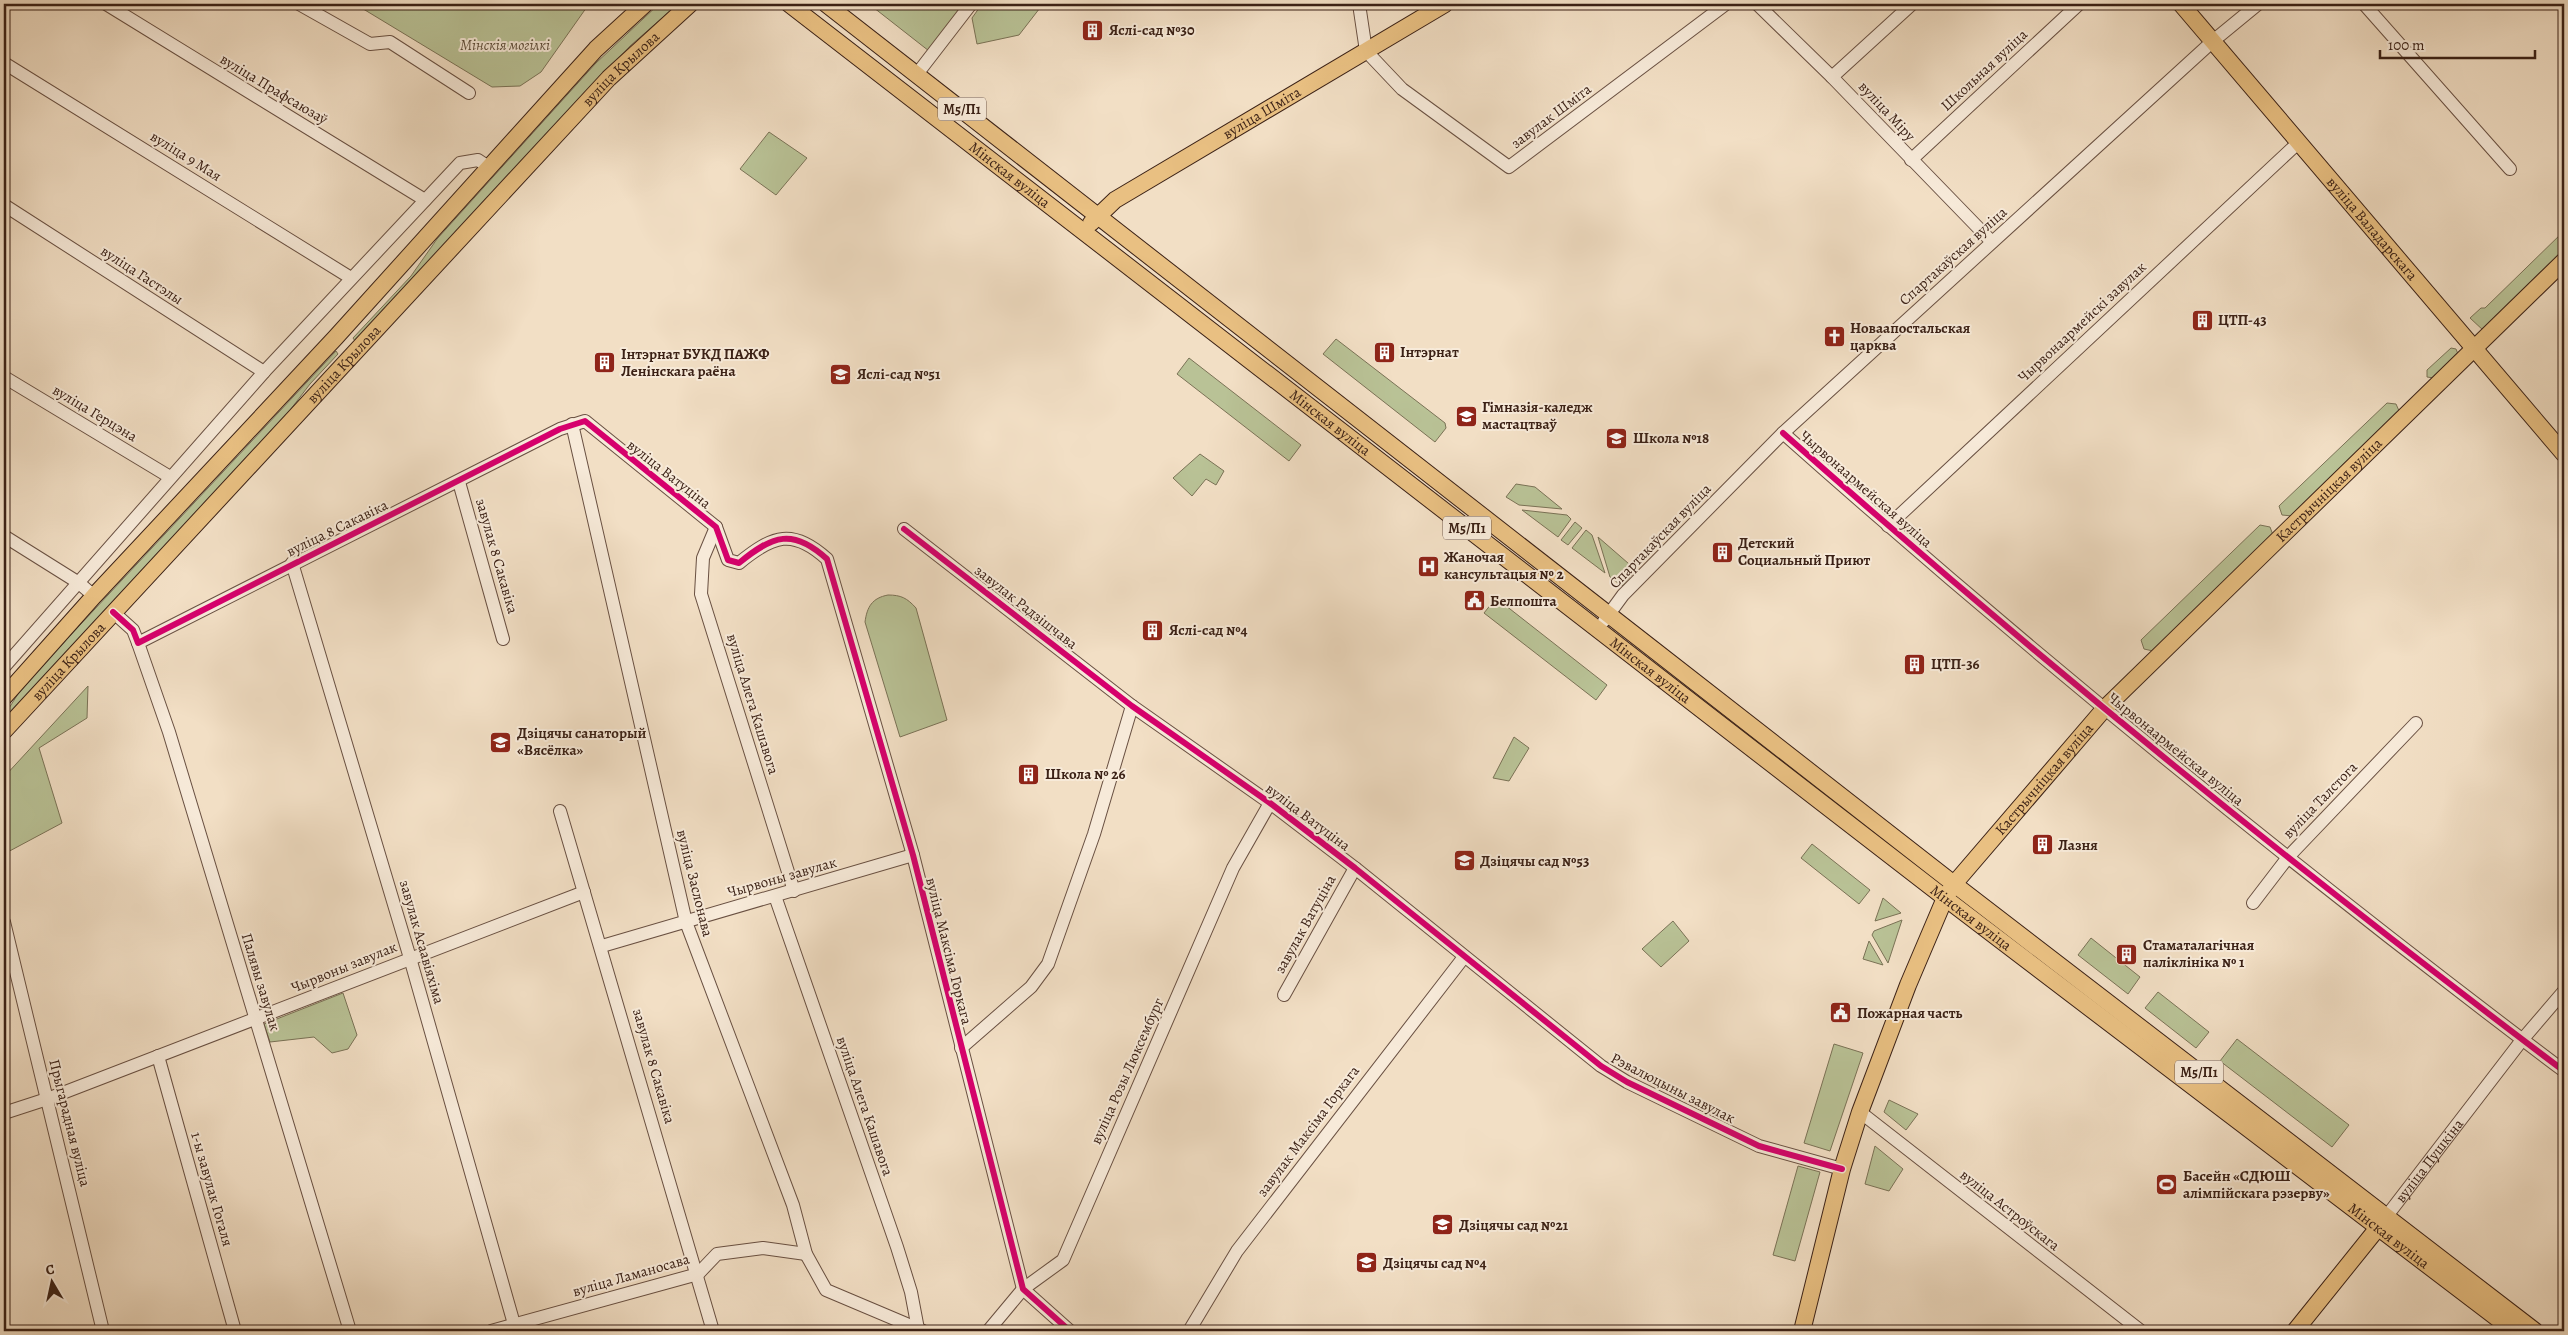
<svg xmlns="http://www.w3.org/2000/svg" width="2568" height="1335" viewBox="0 0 2568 1335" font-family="Alegreya,serif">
<rect width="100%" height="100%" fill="#f2dfc5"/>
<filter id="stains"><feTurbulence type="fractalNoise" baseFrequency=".004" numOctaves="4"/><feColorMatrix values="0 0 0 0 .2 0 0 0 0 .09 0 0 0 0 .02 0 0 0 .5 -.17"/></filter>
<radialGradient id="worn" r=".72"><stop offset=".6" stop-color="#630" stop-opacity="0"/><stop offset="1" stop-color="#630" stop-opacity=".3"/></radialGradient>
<g fill="#b9c296" stroke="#7a7256">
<path d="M355,4H589L541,72L520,86L492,87Z"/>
<path d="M659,4H678L630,46L355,341L353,338L411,276L437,239L596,63Z"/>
<path d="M869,4H965L929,51Z"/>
<path d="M982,4H1043L1019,35L977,44L972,18Z"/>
<path d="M769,132L807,158L776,195L740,169Z"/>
<path d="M2564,231V253L2484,331L2470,318L2481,308H2485Z"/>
<path d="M1336,339L1445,423L1446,428L1435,442L1323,354Z"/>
<path d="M2451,348L2456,349L2458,354L2434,378L2427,377V370Z"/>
<path d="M336,351L338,354L310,384L284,418L4,721V716L23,686Z"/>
<path d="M1189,358L1301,445L1289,461L1177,374Z"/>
<path d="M2387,403L2396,404L2400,413L2292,516L2282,515L2279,506Z"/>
<path d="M1200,454L1224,471L1216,485L1206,479L1192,496L1173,478Z"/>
<path d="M1516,484L1535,487L1562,509L1519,505L1506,497Z"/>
<path d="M1522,510L1567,515L1571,519L1558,537Z"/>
<path d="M1575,522L1582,528L1568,545L1561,540Z"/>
<path d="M2260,525L2270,527L2273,535L2153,651L2144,649L2141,640Z"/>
<path d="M1586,530L1592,535L1605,573L1572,548Z"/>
<path d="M1598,537L1636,570L1622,586L1610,577Z"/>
<path d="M888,595C901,595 907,598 916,608L947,720L900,737L865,622C867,607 872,598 888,595Z"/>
<path d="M1496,598L1607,685L1596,700L1484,613Z"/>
<path d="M88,686L87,718L39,748L62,823L4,854V777Z"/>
<path d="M1514,737L1529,748L1509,781L1493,778Z"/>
<path d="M1812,844L1870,890L1859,904L1801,858Z"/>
<path d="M1883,898L1901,913L1875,921Z"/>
<path d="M1902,920L1888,963L1872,935L1874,931Z"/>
<path d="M1673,921L1689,941L1661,967L1642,949Z"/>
<path d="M2091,938L2140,977L2128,994L2078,955Z"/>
<path d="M1869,941L1883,965L1863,959Z"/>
<path d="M2158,992L2209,1032L2196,1048L2145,1008Z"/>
<path d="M343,993L357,1035L348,1049L332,1053L314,1037L270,1042L264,1024Z"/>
<path d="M2237,1039L2349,1125L2332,1147L2220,1061Z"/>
<path d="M1834,1044L1863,1053L1830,1151L1804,1143Z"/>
<path d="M1889,1100L1918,1114L1906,1130L1884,1112Z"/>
<path d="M1875,1146L1903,1169L1889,1191L1865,1184Z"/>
<path d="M1798,1166L1820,1172L1795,1261L1773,1255Z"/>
</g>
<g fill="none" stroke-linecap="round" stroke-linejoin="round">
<defs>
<g id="minor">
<path d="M106,4L425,200"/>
<path d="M299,4L370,44L390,42L469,93"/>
<path d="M1359,4L1366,51L1402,89L1509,167L1726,4"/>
<path d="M1757,4L1832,77L1992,242"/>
<path d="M2364,4L2510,169"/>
<path d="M4,63L351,278"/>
<path d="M917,74L971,4"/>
<path d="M1832,77L1912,4"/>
<path d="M1911,160L2079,4"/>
<path d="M4,205L264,372"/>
<path d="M4,377L170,477"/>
<path d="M572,424L686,922L793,1205L806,1254L826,1290L923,1331"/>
<path d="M1783,433C2034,656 2296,869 2564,1071"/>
<path d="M459,482L503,639"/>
<path d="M1888,526L2299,142"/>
<path d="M716,527L703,558L701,594L794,891"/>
<path d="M904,529L1132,706L1270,803L1355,868L1601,1066L1627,1082L1759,1146L1842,1169"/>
<path d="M4,536L79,583L94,596"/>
<path d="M292,563L410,958L516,1331"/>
<path d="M113,612L133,630L138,643L560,429L585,421L716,527L728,560L739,563C773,535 793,528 827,559L913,855L1023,1289L1070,1331"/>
<path d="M1604,621L1623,595L1783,433L2213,41L2258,4"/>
<path d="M138,643L169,732L350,1331"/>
<path d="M4,667L264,372L460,163L478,160L490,168"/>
<path d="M560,811L713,1331"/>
<path d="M775,896L897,1247L911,1292L918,1329"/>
<path d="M2253,903L2289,856L2416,723"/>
<path d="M4,922L103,1331"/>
<path d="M602,946L913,855"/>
<path d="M1284,995L1355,868"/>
<path d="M961,1048L1031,987L1048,964L1094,834L1132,706"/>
<path d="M158,1056L235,1331"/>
<path d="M1860,1112L2141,1331"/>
<path d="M4,1113L47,1099L584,892"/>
<path id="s1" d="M2386,1217L2522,1040L2564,991"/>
<path d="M491,1331L698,1274L717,1254L763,1248L806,1254"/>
<path d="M988,1331L1023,1289L1063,1260L1233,868L1270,803"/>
<path d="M1189,1331L1237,1251L1464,957"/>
</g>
<g id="major">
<path id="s2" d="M789,4L1945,898L2514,1331"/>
<path d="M826,4L1954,884L2535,1331"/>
<path id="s3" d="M2181,4L2564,454"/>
<path id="s4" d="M1091,223L1115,200L1445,4"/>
<path d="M4,697L94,596L336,337L596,49L645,4"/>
<path id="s5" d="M4,731L609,78L690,4"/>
<path id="s6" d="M1802,1331L1842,1169L1860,1112L1908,985L1945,898L1954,884L2105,708L2564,261"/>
<path d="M2295,1331L2385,1219"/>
</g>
</defs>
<use href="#minor" stroke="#695042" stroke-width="14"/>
<use href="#major" stroke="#3b2116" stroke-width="18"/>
<use href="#minor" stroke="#f7ead9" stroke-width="12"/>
<use href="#major" stroke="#e9c082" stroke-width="16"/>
<defs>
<g id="cycleway">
<path d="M1783,433C2034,656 2296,869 2564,1071"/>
<path d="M904,529L1132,706L1270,803L1355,868L1601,1066L1627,1082L1759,1146L1842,1169"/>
<path d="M113,612L133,630L138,643L560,429L585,421L716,527L728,560L739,563C773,535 793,528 827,559L913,855L1023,1289L1070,1331"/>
</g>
</defs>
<use href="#cycleway" stroke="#f7ead9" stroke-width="9"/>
<use href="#cycleway" stroke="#d6006c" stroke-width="6"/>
</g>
<defs>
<symbol id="building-square" viewBox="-11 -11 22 22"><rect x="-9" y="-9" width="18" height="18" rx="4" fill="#8f2418" stroke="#f7ead9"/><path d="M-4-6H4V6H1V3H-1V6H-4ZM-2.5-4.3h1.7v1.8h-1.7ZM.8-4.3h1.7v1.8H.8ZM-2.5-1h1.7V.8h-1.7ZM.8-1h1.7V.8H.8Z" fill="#fff"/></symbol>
<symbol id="church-square" viewBox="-11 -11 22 22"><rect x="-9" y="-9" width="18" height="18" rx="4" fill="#8f2418" stroke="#f7ead9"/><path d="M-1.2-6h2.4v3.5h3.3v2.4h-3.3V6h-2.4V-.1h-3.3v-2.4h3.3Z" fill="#fff"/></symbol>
<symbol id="school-square" viewBox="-11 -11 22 22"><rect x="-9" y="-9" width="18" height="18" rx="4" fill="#8f2418" stroke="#f7ead9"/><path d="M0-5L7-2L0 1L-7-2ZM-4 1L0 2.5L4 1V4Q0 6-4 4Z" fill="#fff"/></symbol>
<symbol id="hospital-square" viewBox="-11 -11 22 22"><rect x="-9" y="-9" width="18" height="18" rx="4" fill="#8f2418" stroke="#f7ead9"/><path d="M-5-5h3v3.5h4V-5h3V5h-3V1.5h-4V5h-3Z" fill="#fff"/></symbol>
<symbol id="civic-square" viewBox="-11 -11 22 22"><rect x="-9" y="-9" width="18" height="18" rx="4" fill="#8f2418" stroke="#f7ead9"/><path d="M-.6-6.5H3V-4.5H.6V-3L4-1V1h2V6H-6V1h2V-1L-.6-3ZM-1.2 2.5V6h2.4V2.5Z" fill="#fff"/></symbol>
<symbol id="stadium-square" viewBox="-11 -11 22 22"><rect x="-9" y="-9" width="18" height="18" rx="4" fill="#8f2418" stroke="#f7ead9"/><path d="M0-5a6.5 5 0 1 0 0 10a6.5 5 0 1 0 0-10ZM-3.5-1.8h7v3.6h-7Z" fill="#fff"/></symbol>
</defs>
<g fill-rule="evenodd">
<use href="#building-square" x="1080" y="18" width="25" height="25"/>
<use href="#building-square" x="2190" y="308" width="25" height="25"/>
<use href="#church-square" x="1822" y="324" width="25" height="25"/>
<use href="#building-square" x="1372" y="340" width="25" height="25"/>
<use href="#building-square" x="592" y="350" width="25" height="25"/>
<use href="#school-square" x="828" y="362" width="25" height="25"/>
<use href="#school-square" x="1454" y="404" width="25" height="25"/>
<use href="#school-square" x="1604" y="426" width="25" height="25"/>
<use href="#building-square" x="1710" y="540" width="25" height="25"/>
<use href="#hospital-square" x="1416" y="554" width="25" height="25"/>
<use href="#civic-square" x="1462" y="588" width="25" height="25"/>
<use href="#building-square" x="1140" y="618" width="25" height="25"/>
<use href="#building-square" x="1902" y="652" width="25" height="25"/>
<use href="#school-square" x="488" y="730" width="25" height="25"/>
<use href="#building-square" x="1016" y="762" width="25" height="25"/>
<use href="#building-square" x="2030" y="832" width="25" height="25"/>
<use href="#school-square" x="1452" y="848" width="25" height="25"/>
<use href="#building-square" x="2114" y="942" width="25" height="25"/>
<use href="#civic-square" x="1828" y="1000" width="25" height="25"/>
<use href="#stadium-square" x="2154" y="1172" width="25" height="25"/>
<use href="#school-square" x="1430" y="1212" width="25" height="25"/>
<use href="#school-square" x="1354" y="1250" width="25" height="25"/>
</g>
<g text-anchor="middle" stroke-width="4" stroke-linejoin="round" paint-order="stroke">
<g fill="#f7ead9" stroke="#735d50" stroke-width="1">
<rect x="938" y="97.5" width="48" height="23" rx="4"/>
<rect x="1443" y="516.5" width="48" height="23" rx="4"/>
<rect x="2175" y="1060.5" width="48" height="23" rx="4"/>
</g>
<g font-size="14" font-weight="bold" fill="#3b2116">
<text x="962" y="114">М5/П1</text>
<text x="1467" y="533">М5/П1</text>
<text x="2199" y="1077">М5/П1</text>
</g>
<g font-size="15" font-weight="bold" fill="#3b2116" stroke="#f7ead9" text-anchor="start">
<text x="1109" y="35">Яслі-сад №30</text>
<text x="2218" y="325">ЦТП-43</text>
<text x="1850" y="333">Новаапостальская<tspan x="1850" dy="17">царква</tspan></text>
<text x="1400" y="357">Інтэрнат</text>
<text x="621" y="359">Інтэрнат БУКД ПАЖФ<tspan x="621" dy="17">Ленінскага раёна</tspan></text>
<text x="857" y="379">Яслі-сад №51</text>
<text x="1482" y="412">Гімназія-каледж<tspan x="1482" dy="17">мастацтваў</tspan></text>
<text x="1633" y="443">Школа №18</text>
<text x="1738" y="548">Детский<tspan x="1738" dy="17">Социальный Приют</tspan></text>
<text x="1444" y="562">Жаночая<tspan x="1444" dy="17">кансультацыя № 2</tspan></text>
<text x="1490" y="606">Белпошта</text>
<text x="1169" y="635">Яслі-сад №4</text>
<text x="1931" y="669">ЦТП-36</text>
<text x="517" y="738">Дзіцячы санаторый<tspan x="517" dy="17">«Вясёлка»</tspan></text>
<text x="1045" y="779">Школа № 26</text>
<text x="2058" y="850">Лазня</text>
<text x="1480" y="866">Дзіцячы сад №53</text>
<text x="2143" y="950">Стаматалагічная<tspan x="2143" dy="17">паліклініка № 1</tspan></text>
<text x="1857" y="1018">Пожарная часть</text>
<text x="2183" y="1181">Басейн «СДЮШ<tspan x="2183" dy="17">алімпійскага рэзерву»</tspan></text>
<text x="1459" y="1230">Дзіцячы сад №21</text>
<text x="1383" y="1268">Дзіцячы сад №4</text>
</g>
<g font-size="15" font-style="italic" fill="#5a4936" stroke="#f7ead9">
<text x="505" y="50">Мінскія могілкі</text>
</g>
<g font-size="15" fill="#3b2116" stroke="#f7ead9">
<text dy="5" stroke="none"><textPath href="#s5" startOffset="905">вуліца Крылова</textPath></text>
<text transform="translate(1984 70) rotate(-43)" y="5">Школьная вуліца</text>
<text transform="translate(274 89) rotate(31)" y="5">вуліца Прафсаюзаў</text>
<text transform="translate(1887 111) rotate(47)" y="5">вуліца Міру</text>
<text dy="5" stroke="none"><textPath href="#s4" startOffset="204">вуліца Шміта</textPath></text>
<text transform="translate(1551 116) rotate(-37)" y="5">завулак Шміта</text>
<text transform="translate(186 156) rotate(32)" y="5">вуліца 9 Мая</text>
<text dy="5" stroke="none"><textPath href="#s2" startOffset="279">Мінская вуліца</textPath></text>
<text dy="5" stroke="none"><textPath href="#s3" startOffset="295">вуліца Валадарскага</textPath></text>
<text transform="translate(1953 256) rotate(-42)" y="5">Спартакаўская вуліца</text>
<text transform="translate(142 275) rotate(33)" y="5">вуліца Гастэлы</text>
<text transform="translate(2082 322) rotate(-43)" y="5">Чырвонаармейскі завулак</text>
<text dy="5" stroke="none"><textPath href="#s5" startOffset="500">вуліца Крылова</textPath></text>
<text transform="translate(95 413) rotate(31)" y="5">вуліца Герцэна</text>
<text dy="5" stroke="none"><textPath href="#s2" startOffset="684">Мінская вуліца</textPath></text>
<text transform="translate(669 474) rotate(38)" y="5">вуліца Ватуціна</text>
<text transform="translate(1866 489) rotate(41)" y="5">Чырвонаармейская вуліца</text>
<text dy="5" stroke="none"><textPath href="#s6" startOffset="1018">Кастрычніцкая вуліца</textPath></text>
<text transform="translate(337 528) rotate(-26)" y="5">вуліца 8 Сакавіка</text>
<text transform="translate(1660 536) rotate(-46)" y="5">Спартакаўская вуліца</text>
<text transform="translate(497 556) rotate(74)" y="5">завулак 8 Сакавіка</text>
<text transform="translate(1026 607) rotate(38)" y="5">завулак Радзішчава</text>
<text dy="5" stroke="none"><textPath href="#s5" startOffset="95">вуліца Крылова</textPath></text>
<text dy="5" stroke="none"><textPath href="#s2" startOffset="1089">Мінская вуліца</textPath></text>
<text transform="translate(753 704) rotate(73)" y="5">вуліца Алега Кашавога</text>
<text transform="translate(2176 749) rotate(39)" y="5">Чырвонаармейская вуліца</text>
<text dy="5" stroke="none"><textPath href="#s6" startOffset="612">Кастрычніцкая вуліца</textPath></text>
<text transform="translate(2320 800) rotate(-46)" y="5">вуліца Талстога</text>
<text transform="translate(1308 817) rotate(37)" y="5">вуліца Ватуціна</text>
<text transform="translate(782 877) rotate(-16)" y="5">Чырвоны завулак</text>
<text transform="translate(695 883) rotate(76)" y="5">вуліца Заслонава</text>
<text dy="5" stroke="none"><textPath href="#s2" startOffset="1494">Мінская вуліца</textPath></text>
<text transform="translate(1305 924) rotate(-61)" y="5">завулак Ватуціна</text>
<text transform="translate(422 942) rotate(74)" y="5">завулак Асаавіяхіма</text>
<text transform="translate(949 951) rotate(76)" y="5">вуліца Максіма Горкага</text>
<text transform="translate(344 967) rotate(-22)" y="5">Чырвоны завулак</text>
<text transform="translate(261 982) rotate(73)" y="5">Палявы завулак</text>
<text transform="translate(654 1066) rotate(74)" y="5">завулак 8 Сакавіка</text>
<text transform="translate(1127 1071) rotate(-66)" y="5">вуліца Розы Люксембург</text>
<text transform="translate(1673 1088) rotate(27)" y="5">Рэвалюцыны завулак</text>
<text transform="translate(865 1106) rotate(71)" y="5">вуліца Алега Кашавога</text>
<text transform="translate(70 1123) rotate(76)" y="5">Прыгарадная вуліца</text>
<text transform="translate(1308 1131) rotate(-53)" y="5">завулак Максіма Горкага</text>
<text dy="5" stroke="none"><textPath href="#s1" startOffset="71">вуліца Пушкіна</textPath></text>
<text transform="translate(212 1189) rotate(74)" y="5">1-ы завулак Гогаля</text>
<text transform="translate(2010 1210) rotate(38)" y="5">вуліца Астроўскага</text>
<text dy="5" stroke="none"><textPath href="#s2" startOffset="2019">Мінская вуліца</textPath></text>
<text transform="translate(631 1275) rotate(-16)" y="5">вуліца Ламаносава</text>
</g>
</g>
<rect width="2568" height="1335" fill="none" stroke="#f2dfc5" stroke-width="20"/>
<rect x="5" y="5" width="2558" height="1325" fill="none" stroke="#3b2116" stroke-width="2.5"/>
<rect x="10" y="10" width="2548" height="1315" fill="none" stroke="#3b2116"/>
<g transform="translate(52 1282) rotate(351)" stroke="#f7ead9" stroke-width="4" paint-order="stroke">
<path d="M0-4L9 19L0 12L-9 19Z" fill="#3b2116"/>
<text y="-8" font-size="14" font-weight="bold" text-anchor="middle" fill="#3b2116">С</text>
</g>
<path d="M2380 50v8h155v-8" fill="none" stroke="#3b2116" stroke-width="2.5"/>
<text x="2388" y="50" font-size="15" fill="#3b2116" stroke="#f7ead9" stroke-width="4" paint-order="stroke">100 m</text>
<rect width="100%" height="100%" filter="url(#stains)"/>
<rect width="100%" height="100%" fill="url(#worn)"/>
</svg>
